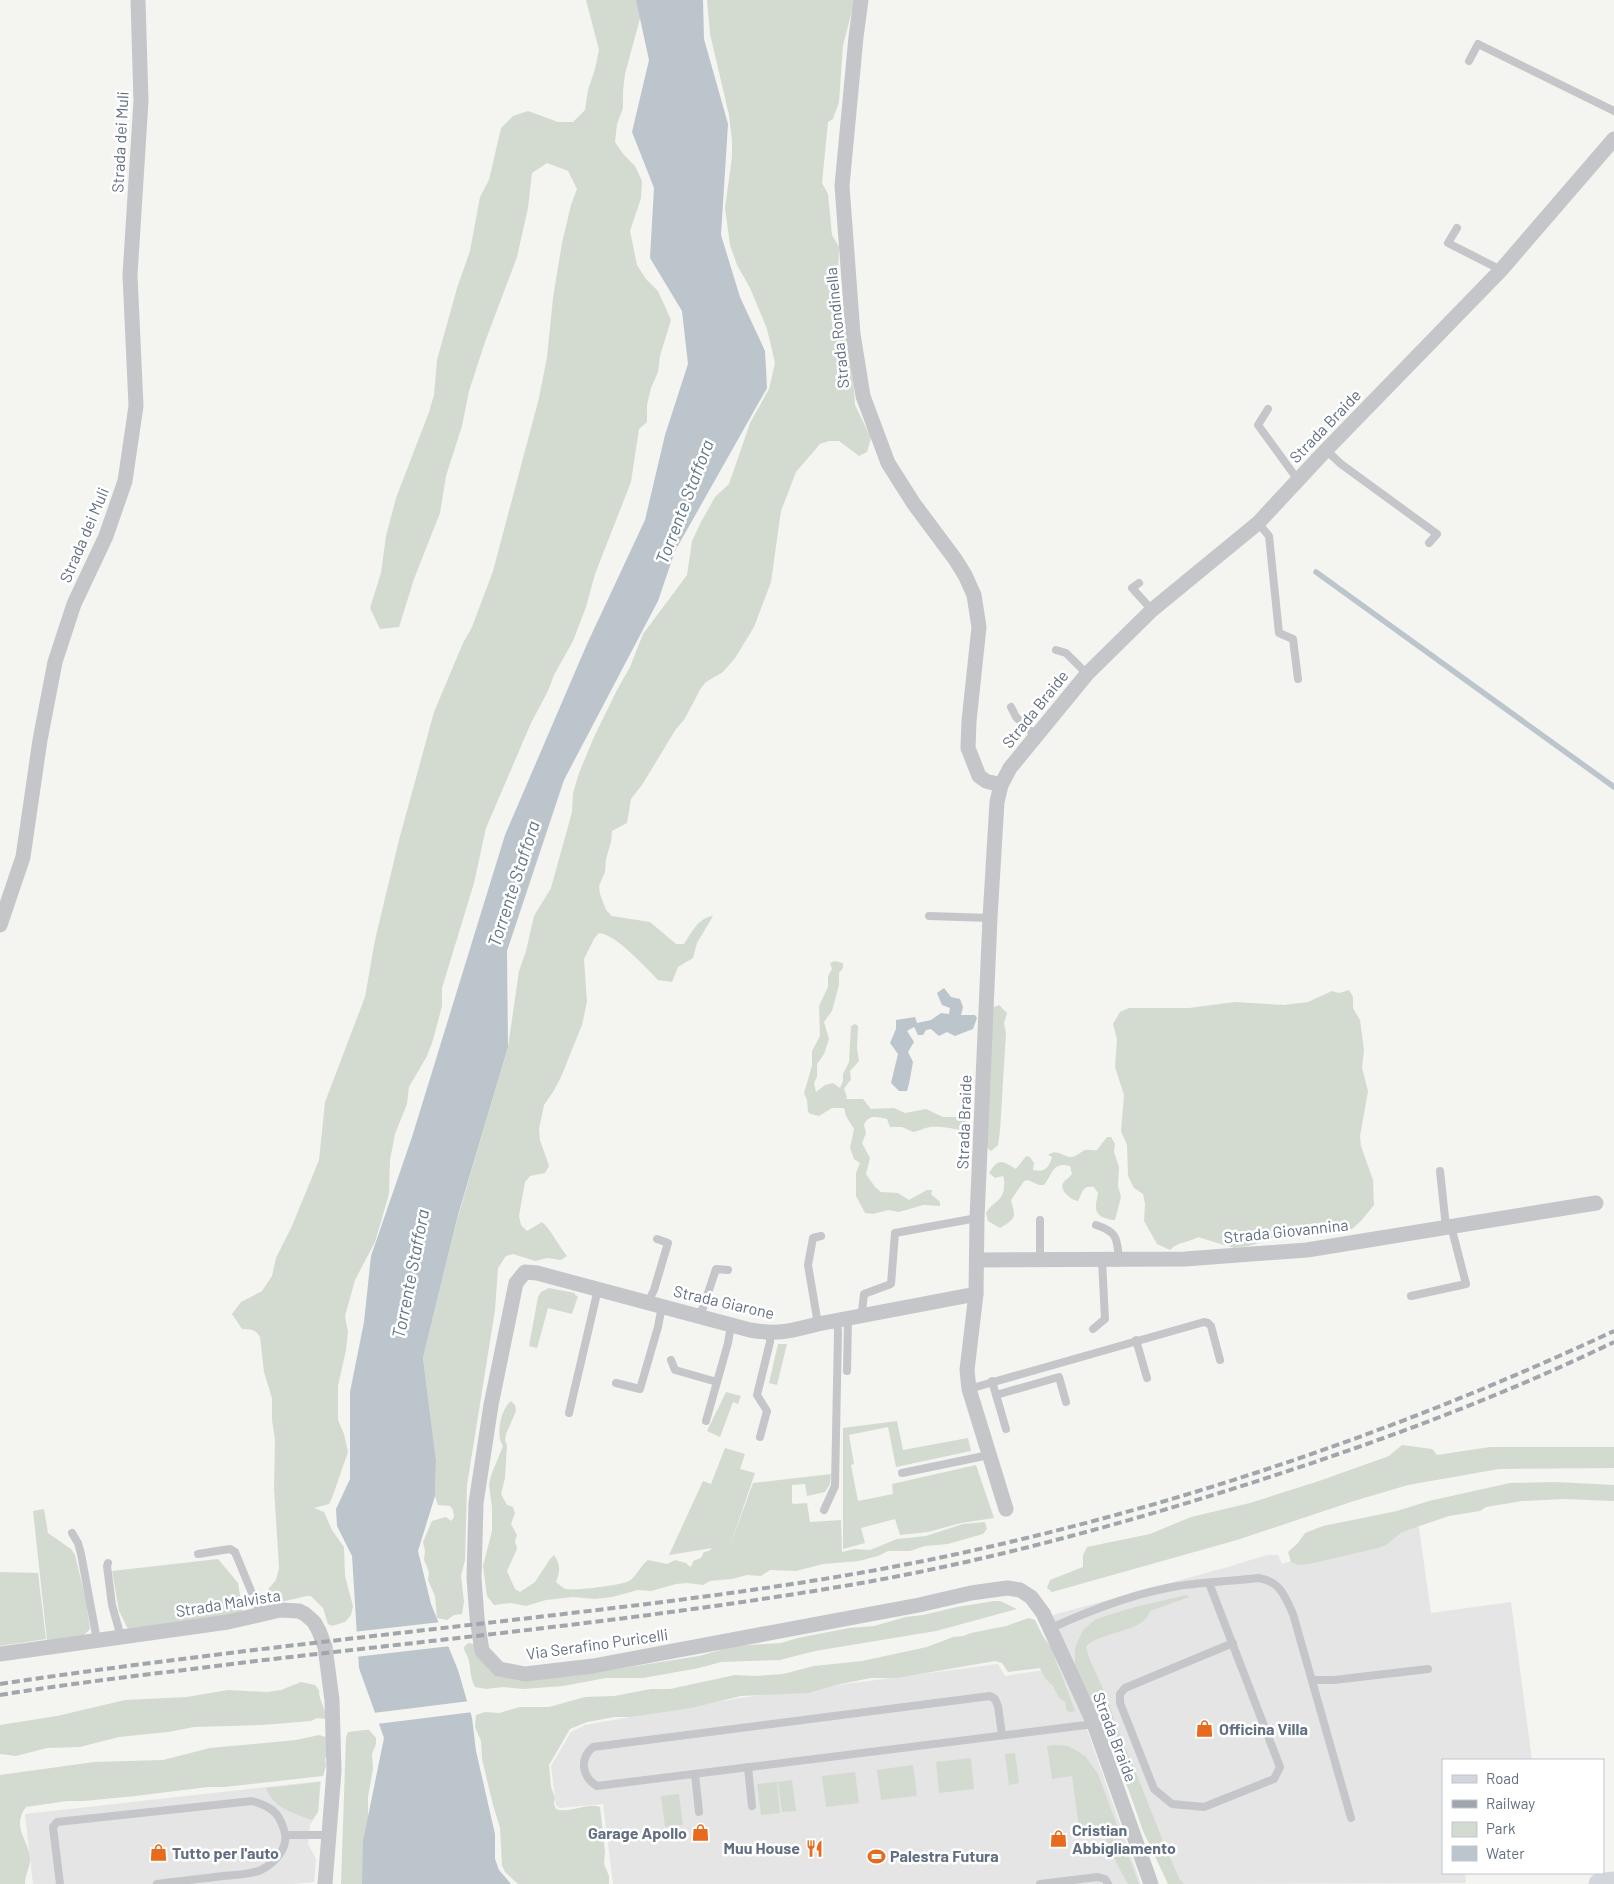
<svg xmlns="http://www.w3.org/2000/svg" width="1614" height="1884" viewBox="0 0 1614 1884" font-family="Barlow,sans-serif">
<rect width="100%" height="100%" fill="#f4f4f0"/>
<g fill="#e4e5e4">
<path d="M1418,1521L1431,1613L1511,1602L1532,1760H1443V1873H1465L1466,1883L1170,1884L1100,1710L1071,1660L1053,1619V1615L1228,1567L1267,1555H1278L1282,1564Z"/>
<path d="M998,1664L1005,1676L1059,1668L1060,1669L1083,1718L1141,1884H613L603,1804L559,1808L556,1805L551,1766L571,1732L585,1725L740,1698Z"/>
<path d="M321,1781L318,1812L310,1825L308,1844L316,1859L314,1882L291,1884H33L25,1814Z"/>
</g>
<g fill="#d3dbd1">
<path d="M586,0H645L625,74L623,91V108L617,124L615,142L624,155L635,166L642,181L641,198L630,231L637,265L646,279L658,291L671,320L660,356L658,372L651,388L647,405V422L639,429L631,482L595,574L586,607L573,641L554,675L548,691L531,723L486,828L474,883L442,988V1006L433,1040L427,1056L409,1087L407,1104L395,1134L390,1160L389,1194L375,1242L355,1280L345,1316L348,1332L346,1350L338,1386V1420L344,1434L348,1452L332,1498L329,1504L314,1508L324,1512L332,1530L344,1547L345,1576L353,1606L351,1615L345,1622L332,1626L328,1624L323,1608L311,1596C297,1595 276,1609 264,1597V1594L276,1580L279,1568L274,1488L275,1439L272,1420V1398L264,1372L260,1337C255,1329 250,1329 242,1329L232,1314L241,1302L262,1291L272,1276L276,1258L292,1226L319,1160L325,1102L365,997L375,940L399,840L434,712L463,643L472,627L493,571L539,398L547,357L553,298L562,243L571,205L577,189L568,171L547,163L532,173L528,208L517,257L485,342L469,391L462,426L446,476L440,513L414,579L399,627L380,629L370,608L381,573L386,536L396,498L429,412L434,395L437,360L457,288L470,251L480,197L489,180L501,128L513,116L528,111L558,122H573L585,110L588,90L595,69L599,50Z"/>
<path d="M707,0H855L843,45L839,102L833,119L828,122L822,183L828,194L832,235L839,247L838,277L841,317L851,353L855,405L871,438L867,452L859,456L839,441H829L820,444L796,472L781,511L771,582L754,627L735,658L723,672L706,682L701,688L684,720L676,729L642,785L631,799L627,823L612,831L611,842L606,859L605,872L599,886L600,894L606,910L612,916L650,922L676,944H684C692,932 698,918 713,916L697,943L693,958L678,967L672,982L658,980C645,967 617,935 599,933L594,939L584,959L587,1002L582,1025L561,1077L553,1092L544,1105L539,1129L540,1140L549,1166L545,1173L530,1176L525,1182L519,1216L521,1225L527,1231L542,1222C552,1231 558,1245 567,1256L561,1260L547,1258L535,1261L513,1254L506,1256L498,1268L495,1310L467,1485L465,1560L461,1576L464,1602L462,1614L454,1615L447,1620L437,1618L435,1596L428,1580L429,1572L424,1560L425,1551L423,1542L432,1521L446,1517L451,1521L454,1517L453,1510L450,1506L438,1505L435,1496L436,1460L423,1358L457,1220L508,1047L519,971L526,951L534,916L551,888L572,812L573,793L579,773L594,737L617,690L630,667L643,634L687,575L692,541L701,522L715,497L729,484L750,423L769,389L775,363L767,329L750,288L737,265L730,245L725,208L732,157V141L729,115L710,34Z"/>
<path d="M835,961L843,963V968L839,973V985L832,1011L824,1022L829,1039L824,1054L817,1064V1077L814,1083L816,1092L825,1085L833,1083L840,1088L843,1081V1074L849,1062L851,1026L855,1024L858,1026L857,1049L859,1061L850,1071L851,1079L844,1089L847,1097L846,1099H863L871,1109L894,1108L905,1113L926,1109L943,1117H964L967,1120L966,1124L960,1130C951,1128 938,1126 930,1127C924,1128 919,1131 913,1132L902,1127H890L887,1119C878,1117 868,1114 864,1125L866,1133L862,1143L870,1158L866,1174L875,1187L881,1192L898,1193L909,1200L927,1190H932L931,1194L940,1202V1206L923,1205L899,1212L888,1210L873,1214L865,1213L856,1196V1173L860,1163L854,1159L850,1148L854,1129L846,1116L844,1108H832L819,1116L811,1114L808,1112L807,1100L804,1093L812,1066V1051L820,1036L819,1006L828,987V976L832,969L830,963Z"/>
<path d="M1349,990L1353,997V1008L1360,1020L1364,1050L1362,1068L1368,1091L1360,1136L1361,1146L1373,1180L1374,1205L1361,1221L1352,1229L1276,1237L1249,1246L1234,1248L1198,1237C1188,1243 1179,1241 1170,1250L1157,1244L1144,1221L1145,1204L1143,1194L1134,1188L1128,1176L1127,1145L1121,1131L1124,1095L1115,1067L1117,1039L1113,1024L1120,1012L1129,1008H1189L1235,1002L1284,1005L1308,1002L1332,991L1339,993Z"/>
<path d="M999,1005L1007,1013L1004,1023L1006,1033L1000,1131L998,1145L991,1151L986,1147L992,1014L994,1007Z"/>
<path d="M1107,1137H1111L1115,1144L1114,1152L1119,1167L1118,1186L1121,1197L1115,1220C1110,1220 1107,1219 1102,1217C1092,1211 1097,1202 1098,1193L1094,1187C1081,1185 1083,1193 1078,1201C1072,1200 1059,1191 1063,1183C1065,1180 1070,1177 1072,1174L1070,1166C1052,1161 1052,1176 1044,1185H1039L1028,1180L1024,1181L1011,1200C1015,1217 1018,1217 1000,1228L988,1221L986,1213C991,1203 1002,1202 1004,1189C1004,1183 1005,1181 1003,1176L995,1178L989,1173C999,1158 1001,1160 1016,1169L1026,1156L1030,1157L1034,1163L1033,1170C1045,1173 1049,1167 1052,1157L1048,1155C1057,1148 1061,1156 1071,1157C1077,1157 1080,1152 1085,1150C1089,1149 1093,1151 1097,1150Z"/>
<path d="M549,1288L575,1293V1295L578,1296L572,1314L548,1308L537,1348L529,1346L538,1297L541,1292Z"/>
<path d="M778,1344H787L777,1385L769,1383Z"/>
<path d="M726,1392L741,1396L738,1404L733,1402L720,1437L707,1431Z"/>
<path d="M511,1401L515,1405L516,1411L506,1434L505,1440L507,1445L505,1478L501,1494L507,1505L513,1507L515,1513L511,1524L517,1535L515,1541L517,1549L507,1571L515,1589L520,1592L535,1582L550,1559L554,1555C561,1565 560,1571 556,1582C559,1584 562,1588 566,1589C574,1591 623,1585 629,1581C637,1576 640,1566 648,1560L667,1564L675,1560L686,1563L690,1567L692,1565L693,1561L701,1558L704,1552L709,1551L712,1548L669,1555L703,1481L711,1484L725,1448L745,1454L740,1469L755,1473L730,1546L753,1483L831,1474L830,1484L825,1492L807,1496L805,1484L792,1485V1503L794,1504L807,1503L810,1522L841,1520L842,1552L855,1549L870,1550L897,1539L926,1536L963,1524L985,1522L987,1529L983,1534L948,1544L925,1546L910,1551H888L878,1556L859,1561L823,1564L796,1571L770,1570L761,1576L747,1575L732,1579L710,1581L703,1585L687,1583L676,1584L651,1591L638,1590L612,1597L595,1599L573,1597L546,1600L526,1606L511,1603L494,1605L487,1596L483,1566L492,1531V1507L489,1484L492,1473L503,1446C495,1435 501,1409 511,1401Z"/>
<path d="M897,1421L903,1450L968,1438L971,1451L896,1467L888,1427L849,1435L854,1464L851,1465L858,1501L893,1494L892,1484L976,1465L994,1518L961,1523L928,1532L900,1535L895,1519L861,1528L865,1543L843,1549V1428Z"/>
<path d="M1402,1445L1432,1449L1437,1455L1490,1447H1614V1468L1499,1469L1408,1485L1354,1501L1237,1540L1052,1592L1047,1588L1050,1580L1083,1567V1555L1087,1547L1150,1534L1191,1517L1250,1503L1319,1481L1389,1456Z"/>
<path d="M1556,1482L1614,1485V1501L1565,1499L1522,1501L1486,1507L1480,1511L1449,1516L1402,1532L1386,1545L1378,1548L1309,1564L1298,1565L1291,1562L1288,1552L1298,1543L1305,1533L1323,1526L1397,1511L1429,1501L1510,1483Z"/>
<path d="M44,1509L48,1533L71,1549L75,1555L86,1600L90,1629L84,1635L47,1640L33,1511Z"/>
<path d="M218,1559L238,1583L243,1613L128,1629L119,1611L112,1571Z"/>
<path d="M0,1572L38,1573L46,1639L0,1646Z"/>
<path d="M1187,1595L1189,1597L1150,1611C1145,1633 1096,1632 1086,1647C1091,1667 1103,1685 1109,1704C1117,1732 1130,1757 1140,1783C1153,1815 1165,1848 1180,1880L1184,1884H1168L1143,1831L1129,1791L1096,1710L1075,1667V1648L1083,1630L1096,1619L1135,1607Z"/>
<path d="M994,1601H1000L1017,1609L936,1631L815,1651L780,1660L721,1662L699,1668L643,1678H606L563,1686L523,1689L503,1687L486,1689L475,1687C470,1678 471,1671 469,1662C469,1656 464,1653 464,1647L468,1643L474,1644L480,1659L561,1676H572L699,1656L735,1646L781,1643L798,1638L849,1628L874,1626L906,1617L923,1615L957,1607Z"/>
<path d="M1029,1618L1035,1620L1044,1638L1051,1647L1075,1711L1071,1712L1067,1711L1065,1702L1059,1698L1053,1686L1045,1678L1040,1668L1008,1672L1002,1663L995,1661L897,1678H871L836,1685L808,1693L741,1696L691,1708L631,1717H615L587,1722L570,1729L549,1765L551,1787L555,1798L554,1804L556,1809C571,1814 586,1802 600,1807L605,1852L604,1864L609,1876V1884H518L505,1872L502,1865L500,1828L493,1805L482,1759L481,1741L475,1727L476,1715L485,1712L499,1713L520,1707H549L585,1697L614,1696L651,1689H670L735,1675L756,1676L783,1674L814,1666L862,1661L927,1647L953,1637L963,1636L971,1633L1006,1626Z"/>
<path d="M301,1682L315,1685L319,1690C319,1701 325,1707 326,1717L325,1719L317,1718L311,1721L262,1725L194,1727L168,1732L119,1737L80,1747L47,1748L16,1756L0,1754V1725L57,1716L125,1700L187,1697L228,1690L267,1692L281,1690Z"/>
<path d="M364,1730H369L376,1738V1744L372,1754L373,1769L368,1797V1833L362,1884H341L346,1737L348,1732Z"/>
<path d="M319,1735L326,1737L328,1755L325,1759L326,1766L323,1776L224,1787H208L135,1796L84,1801H67L26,1807C10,1829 31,1841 30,1861C29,1869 25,1876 25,1884H0V1775L94,1762L163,1760L210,1748L296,1740Z"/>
<path d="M1055,1745L1068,1746L1079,1752L1086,1757L1098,1774L1139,1884H1128L1116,1862L1101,1827L1079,1829L1072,1776L1052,1779L1047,1746Z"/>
<path d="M1015,1753L1019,1783L1009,1785L1005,1754Z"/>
<path d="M971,1758L974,1789L939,1793L936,1762Z"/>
<path d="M913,1765L917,1796L881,1800L877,1770Z"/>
<path d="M855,1772L859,1803L826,1807L822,1776Z"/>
<path d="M792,1780L796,1811L782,1812L778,1782Z"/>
<path d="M320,1782L318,1812L312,1820C293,1813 273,1808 266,1788Z"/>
<path d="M777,1782L780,1813L761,1815L757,1784Z"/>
<path d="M679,1794L683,1825L665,1827L661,1796Z"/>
</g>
<g fill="#bcc5cc">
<path d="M636,0H703L704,39L728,124L721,235L740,297L765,351L767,388L675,551L658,601L564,780L507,951L508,1047L458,1215L423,1358L436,1460L435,1496L418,1551L431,1604L458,1670L472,1718L476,1751L495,1834V1859L499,1870L511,1884H362L363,1841L384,1738L359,1668L352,1556L337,1526L336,1509L350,1479V1392L364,1322L371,1256L412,1137L505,835L587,644L645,520L665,435L688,364L682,311L650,258L654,188L632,132L649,60Z"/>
<path d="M944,988L951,997L960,999L963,1007L961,1015H975L977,1018L973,1029L955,1036L947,1032L939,1036L931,1029L926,1030L923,1035H918L914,1027L907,1031L914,1042L908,1052L913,1062C911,1072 910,1081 907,1091H899L891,1083L898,1054L890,1043L896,1029V1020L915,1017L917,1023L931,1020L941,1013L949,1014L950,1008L942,1005L937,993Z"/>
</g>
<g fill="#f4f4f0">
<path d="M441,1622L451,1646L355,1657L353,1632Z"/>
<path d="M470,1701L473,1712L377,1724L373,1713Z"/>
</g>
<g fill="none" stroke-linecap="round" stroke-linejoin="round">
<path stroke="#bcc5cc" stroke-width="5.5" d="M1316,572L1614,787"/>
<g stroke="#c4c6ca" stroke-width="8">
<path d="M1469,61L1478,44L1614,111"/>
<path d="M1457,228L1448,243L1501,270"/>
<path d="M1268,409L1258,425L1298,480"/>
<path d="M1326,450L1341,464L1437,534L1429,543"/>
<path d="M1258,523L1269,536L1279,633L1293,639L1298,679"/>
<path d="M1139,583L1132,588L1152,610"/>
<path d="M1056,650L1066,653L1087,674"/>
<path d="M1011,707L1016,717L1036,736"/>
<path d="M929,916L990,918"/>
<path d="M1440,1171L1446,1227"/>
<path d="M1096,1225C1118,1232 1117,1239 1119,1260"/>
<path d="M1040,1260V1220"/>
<path d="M1411,1296L1466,1284L1451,1226"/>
<path d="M648,1302L654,1290L668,1243L657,1239"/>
<path d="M698,1315L703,1308L716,1269L728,1270"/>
<path d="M859,1315L862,1311L864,1294L891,1284L895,1233L977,1218"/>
<path d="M818,1324L808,1265L813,1238L821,1236"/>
<path d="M1093,1329L1105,1319L1102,1260"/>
<path d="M1136,1340L1147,1378"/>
<path d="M671,1360L675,1370L717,1382"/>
<path d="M847,1371L848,1319"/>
<path d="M992,1381L1006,1429"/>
<path d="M616,1383L640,1389L658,1327L662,1306"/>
<path d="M969,1389L1204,1322L1208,1323L1211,1326L1220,1360"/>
<path d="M996,1395L1059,1377L1066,1402"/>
<path d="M569,1413L598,1289"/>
<path d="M706,1421L728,1343L731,1325"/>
<path d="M760,1437L767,1411L757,1395L770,1342V1333"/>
<path d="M902,1473L989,1455"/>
<path d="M824,1510L835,1486L838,1332L837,1320"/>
<path d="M72,1533L78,1543L81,1554L97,1640"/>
<path d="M198,1554L230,1549L235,1552L261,1615"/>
<path d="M108,1563L107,1566L112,1605L121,1637"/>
<path d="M1209,1583L1280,1767L1274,1779L1204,1807L1172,1804L1154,1789L1120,1703V1694L1125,1688L1233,1643"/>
<path d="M1051,1628C1091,1610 1134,1593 1178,1586C1205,1582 1232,1581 1258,1578C1280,1581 1285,1596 1293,1614L1351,1818"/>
<path d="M1312,1680H1334L1428,1669"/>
<path d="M1002,1735L998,1706L995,1699L990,1696L593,1747C579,1759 582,1777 597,1786L1094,1724"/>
<path d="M748,1767L752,1806"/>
<path d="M695,1774L699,1812"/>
<path d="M286,1835H328"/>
<path d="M60,1884L53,1827L57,1822L252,1801C270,1806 279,1812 284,1830C290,1847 275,1863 261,1870C249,1875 235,1875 223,1876C201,1879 179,1881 157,1884"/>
<path d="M1040,1884L1098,1877L1105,1879L1108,1884"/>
</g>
<g stroke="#c4c6ca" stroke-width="15">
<path d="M861,0L856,37L842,186L853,334L863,396L888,463L914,504L955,559L965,575L974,595L979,627L969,721L968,748L979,776L986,781L1001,785"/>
<path d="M0,925L23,857L40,740L55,662L74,604L106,536L125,481L136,406L130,275L141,101L138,0"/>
<path d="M977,1260L1185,1259L1307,1250L1596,1203"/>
<path d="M976,1294L818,1324C790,1331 779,1335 750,1330L537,1273L525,1272L516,1283L491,1405L476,1503L474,1578L477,1618L482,1651L499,1669L525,1674L593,1666L919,1605L971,1593L1007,1588L1020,1590L1031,1597L1043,1613L1094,1724L1151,1884"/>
<path d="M1006,1509L969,1389L967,1370L976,1294L977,1218L990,918L997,802L1001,785L1010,768L1087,674L1152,610L1258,523L1326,450L1501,270L1614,139"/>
<path d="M0,1654L228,1622L280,1610L299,1611L305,1614L314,1622L319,1631L325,1647L332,1700L334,1771L325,1884"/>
</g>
<path stroke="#d3d6dc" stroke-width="21" d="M1599,1884L1614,1882"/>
<g stroke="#a1a6ad" stroke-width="4" stroke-dasharray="8 4" stroke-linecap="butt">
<path d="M0,1684C179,1657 359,1638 538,1617C674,1601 809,1585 943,1557C1174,1508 1400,1431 1614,1331"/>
<path d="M0,1695C85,1681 171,1672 256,1661C452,1638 649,1619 844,1586C981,1563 1116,1526 1248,1484C1373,1444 1496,1399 1614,1342"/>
</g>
</g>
<defs>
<symbol id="shop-bare" viewBox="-9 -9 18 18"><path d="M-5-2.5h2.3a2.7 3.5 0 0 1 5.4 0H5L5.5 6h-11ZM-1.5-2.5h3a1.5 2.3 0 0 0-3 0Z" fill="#e76b1e" stroke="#fff" stroke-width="2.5" paint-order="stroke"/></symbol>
<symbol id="restaurant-bare" viewBox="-9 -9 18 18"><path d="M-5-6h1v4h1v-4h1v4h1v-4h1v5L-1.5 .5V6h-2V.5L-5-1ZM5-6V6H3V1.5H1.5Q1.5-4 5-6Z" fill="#e76b1e" stroke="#fff" stroke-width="2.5" paint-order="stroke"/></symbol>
<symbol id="stadium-bare" viewBox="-9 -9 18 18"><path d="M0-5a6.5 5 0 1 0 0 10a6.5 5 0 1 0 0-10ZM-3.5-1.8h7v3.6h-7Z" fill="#e76b1e" stroke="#fff" stroke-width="2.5" paint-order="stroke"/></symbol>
</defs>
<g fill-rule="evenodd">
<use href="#shop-bare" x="1192" y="1716" width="25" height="25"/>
<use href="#shop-bare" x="688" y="1820" width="25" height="25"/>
<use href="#shop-bare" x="1046" y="1826" width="25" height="25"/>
<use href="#restaurant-bare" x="802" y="1836" width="25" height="25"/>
<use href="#shop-bare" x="146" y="1840" width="25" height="25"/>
<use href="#stadium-bare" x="864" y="1844" width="25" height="25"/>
</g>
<g text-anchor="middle" stroke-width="5" stroke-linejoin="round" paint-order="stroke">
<g font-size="16" fill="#626f82" stroke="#fff">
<text transform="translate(120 142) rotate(-87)" y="6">Strada dei Muli</text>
<text transform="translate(837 328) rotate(-96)" y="6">Strada Rondinella</text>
<text transform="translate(1325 426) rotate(-46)" y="6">Strada Braide</text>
<text transform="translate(84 535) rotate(-67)" y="6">Strada dei Muli</text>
<text transform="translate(1035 709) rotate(-51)" y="6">Strada Braide</text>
<text transform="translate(964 1122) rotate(-88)" y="6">Strada Braide</text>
<text transform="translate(1286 1231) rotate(-6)" y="6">Strada Giovannina</text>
<text transform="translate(724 1302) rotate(13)" y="6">Strada Giarone</text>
<text transform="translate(228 1603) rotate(-9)" y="6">Strada Malvista</text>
<text transform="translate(597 1644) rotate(-8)" y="6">Via Serafino Puricelli</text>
<text transform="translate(1115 1737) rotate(69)" y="6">Strada Braide</text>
</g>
<g font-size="16" font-weight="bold" fill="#626f82" stroke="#fff" text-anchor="start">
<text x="1219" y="1735">Officina Villa</text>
<text x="1072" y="1836">Cristian<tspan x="1072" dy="18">Abbigliamento</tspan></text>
<text x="687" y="1839" text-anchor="end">Garage Apollo</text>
<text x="800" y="1854" text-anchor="end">Muu House</text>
<text x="172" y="1859">Tutto per l'auto</text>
<text x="890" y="1862">Palestra Futura</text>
</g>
<g font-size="18" font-style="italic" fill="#637786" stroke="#fff">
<text transform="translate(685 502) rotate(-69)" y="6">Torrente Staffora</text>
<text transform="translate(514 884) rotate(-72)" y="6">Torrente Staffora</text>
<text transform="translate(411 1274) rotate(-79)" y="6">Torrente Staffora</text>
</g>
</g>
<rect x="1442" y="1759" width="162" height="115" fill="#ffffff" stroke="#c0c5cd"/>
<rect x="1452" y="1775" width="25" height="8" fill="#d3d6dc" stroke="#c0c5cd"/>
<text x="1486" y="1784" font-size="15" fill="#626f82">Road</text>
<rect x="1452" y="1800" width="25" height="8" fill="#a1a6ad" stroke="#c0c5cd"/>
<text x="1486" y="1809" font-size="15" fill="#626f82">Railway</text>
<rect x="1452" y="1822" width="25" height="15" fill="#d3dbd1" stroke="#c0c5cd"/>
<text x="1486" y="1834" font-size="15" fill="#626f82">Park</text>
<rect x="1452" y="1846" width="25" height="15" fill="#bcc5cc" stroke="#c0c5cd"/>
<text x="1486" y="1859" font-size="15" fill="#626f82">Water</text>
</svg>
